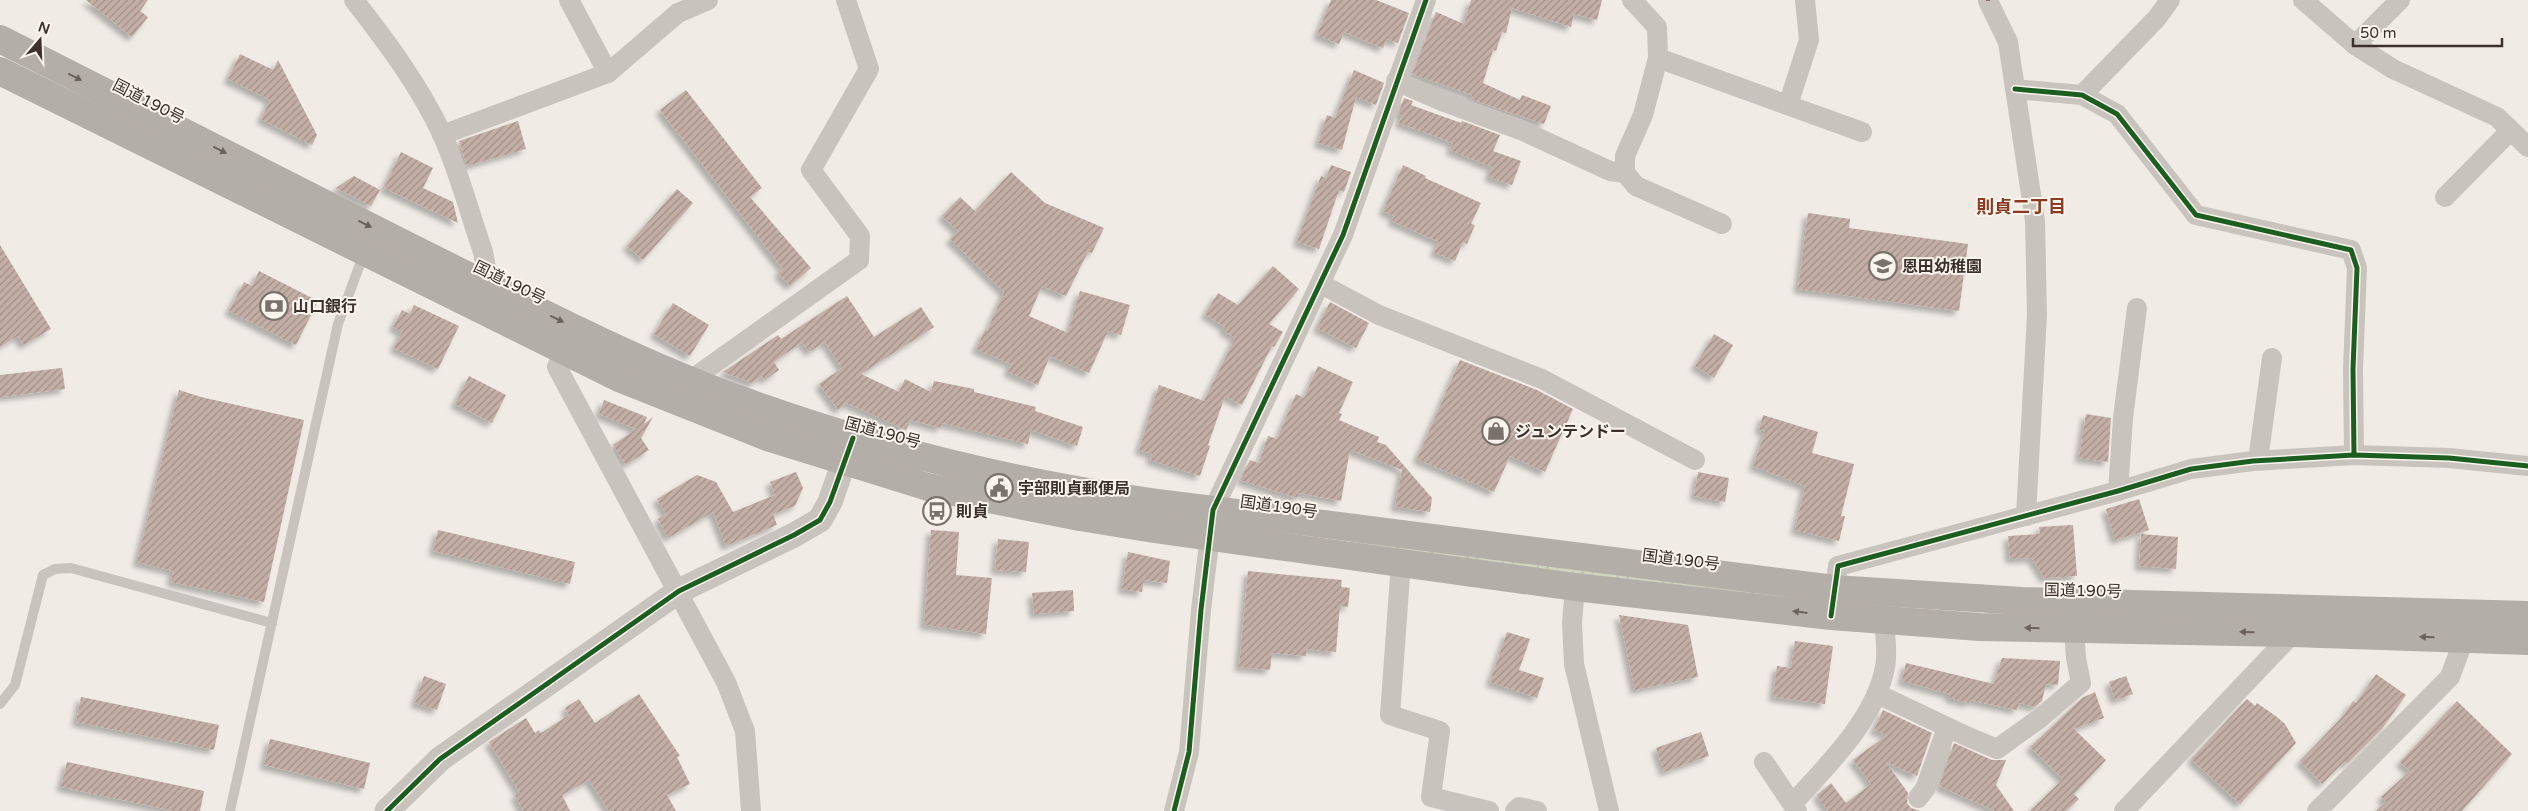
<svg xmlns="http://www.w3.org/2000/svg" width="2528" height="811" viewBox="0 0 2528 811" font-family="'Varela Round','Noto Sans JP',sans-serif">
<defs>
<pattern id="grass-dots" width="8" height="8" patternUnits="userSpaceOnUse" patternTransform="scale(1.25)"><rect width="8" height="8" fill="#d1d6bf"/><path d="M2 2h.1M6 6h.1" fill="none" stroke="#b4b8a4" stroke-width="1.8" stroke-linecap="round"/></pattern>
<pattern id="building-hatch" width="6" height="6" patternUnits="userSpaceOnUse" patternTransform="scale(1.25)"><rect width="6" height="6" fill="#c3afa7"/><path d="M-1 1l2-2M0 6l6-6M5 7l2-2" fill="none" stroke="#a08f88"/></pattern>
<filter id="shadow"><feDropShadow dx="-4.5" dy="4.5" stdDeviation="2.5" flood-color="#0004"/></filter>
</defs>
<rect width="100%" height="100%" fill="#f0ebe5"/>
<path fill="url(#grass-dots)" d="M1335,538L1799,596V603L1376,547Z"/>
<g fill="url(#building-hatch)" filter="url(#shadow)">
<path d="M86,0H148L140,11L148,17L132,37Z"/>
<path d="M1331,0H1376L1409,13L1398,43L1387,39L1383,48L1344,32L1339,44L1317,35Z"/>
<path d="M1471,0H1602L1597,20L1574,14L1571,27L1512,8L1506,33L1502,32L1496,51L1493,50L1483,83L1520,100L1522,95L1551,106L1544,124L1470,99L1472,95L1412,74L1436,12L1464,24Z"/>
<path d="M240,54L273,70L278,60L317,135L312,145L261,119L270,100L228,79Z"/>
<path d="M1354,70L1384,83L1376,105L1356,97L1342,150L1318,143L1327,115L1335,118Z"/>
<path d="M686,90L762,188L750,197L811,268L790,286L778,273L783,269L660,110Z"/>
<path d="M1404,98L1413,101L1411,105L1461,123L1462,121L1500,135L1493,151L1521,161L1512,185L1489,177L1492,167L1450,150L1453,143L1399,123L1402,115L1398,114Z"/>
<path d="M518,121L526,149L467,166L459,141Z"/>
<path d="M401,152L433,168L423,188L453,202L458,223L384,188Z"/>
<path d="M1331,165L1351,172L1344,192L1339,190L1319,249L1297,242L1321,176L1326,178Z"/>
<path d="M1403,165L1426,176L1425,178L1481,203L1471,224L1475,225L1467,244L1463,242L1455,261L1434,252L1439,242L1392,221L1394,216L1383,211Z"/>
<path d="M1011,172L1045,203L1104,228L1092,253L1088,252L1066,296L1042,286L1029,316L1068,333L1080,291L1130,305L1121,335L1108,331L1089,373L1050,356L1038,385L1008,372L1011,364L976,349L985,330L987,331L1004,292L950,239L958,231L942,216L960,197L975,211Z"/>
<path d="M354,176L380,190L371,206L336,188Z"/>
<path d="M677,189L693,203L643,260L627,246Z"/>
<path d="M1808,213L1850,219L1849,228L1968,244L1959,311L1798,289Z"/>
<path d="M0,245L51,329L24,345L18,336L0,347Z"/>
<path d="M1273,266L1299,289L1269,324L1283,332L1274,347L1272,346L1242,405L1225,396L1208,445L1210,446L1200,476L1150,460L1152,454L1139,450L1159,385L1204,401L1235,338L1223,330L1225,327L1205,314L1218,293L1238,305Z"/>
<path d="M259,271L318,301L296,345L229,311L244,282L252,286Z"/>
<path d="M847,296L874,337L921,307L934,327L861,374L899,392L905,379L931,392L934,381L974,389V392L1036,407L1035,411L1083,427L1077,446L1031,430L1028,444L942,423L941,428L911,420L906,430L847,403L838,410L819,384L842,368L825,342L809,352L802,342L774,362L779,370L765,380L762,376L752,383L723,372L778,335L781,339Z"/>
<path d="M1330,302L1369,323L1356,348L1317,328Z"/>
<path d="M673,303L709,325L690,356L654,334Z"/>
<path d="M414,305L459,326L438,369L394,348L402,332L393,327L402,310L410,314Z"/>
<path d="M1714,334L1733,345L1714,378L1695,366Z"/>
<path d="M1460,360L1537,390L1573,409L1545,472L1510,456L1494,492L1417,459Z"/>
<path d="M1318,366L1353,382L1339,413L1342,414L1339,420L1379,437L1377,442L1386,445L1432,498L1430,512L1395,507L1402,470L1350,450L1341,501L1299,493L1297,498L1240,480L1250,460L1259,463L1268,436L1277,439L1296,394L1304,398Z"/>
<path d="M62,368L65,389L0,397V375Z"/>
<path d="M469,376L506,395L492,423L455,404Z"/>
<path d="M179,390L201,397L304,420L264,602L171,582L173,571L137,562Z"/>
<path d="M604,400L647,417L644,424L653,417L641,438L649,450L626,465L613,445L636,429L599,414Z"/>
<path d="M2086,414L2111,418L2108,462L2079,458Z"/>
<path d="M1763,415L1818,432L1812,453L1854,464L1841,516H1845L1839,541L1795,530L1805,486L1753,466L1765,431L1759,430Z"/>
<path d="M796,472L803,488L795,506L773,514L777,525L726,546L713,512L668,538L658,519L666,514L657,499L697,475L716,482L733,512L775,495L770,482Z"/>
<path d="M1698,472L1729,478L1725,502L1694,496Z"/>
<path d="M2139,499L2149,530L2115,540L2106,509Z"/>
<path d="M2073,525L2077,576L2044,578L2032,558L2010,559L2008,536L2040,534L2039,527Z"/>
<path d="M438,530L575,562L570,584L433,551Z"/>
<path d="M931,530L959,532L956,575L992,578L986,634L924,625Z"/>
<path d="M2141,534L2178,537L2176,569L2139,566Z"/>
<path d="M998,539L1029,542L1026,572L995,570Z"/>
<path d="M1128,552L1170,561L1167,583L1144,580L1142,592L1122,589Z"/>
<path d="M1248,571L1342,580L1341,587L1350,588L1348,607L1340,606L1336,652L1306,649V656L1272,653L1270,670L1239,667Z"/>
<path d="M1073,590L1074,611L1034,614L1032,593Z"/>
<path d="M1619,615L1688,625L1698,677L1635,690Z"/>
<path d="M1507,632L1530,639L1519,670L1544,678L1537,698L1490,682Z"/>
<path d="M1795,641L1833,646L1825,704L1773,697L1777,666L1791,668Z"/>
<path d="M2002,658L2060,661L2058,685L2046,684L2042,701L2035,707L2019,703L2017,710L1970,700L1969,703L1949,698L1950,694L1902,681L1906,663L1994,684Z"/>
<path d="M2376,674L2406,695L2382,729L2347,764L2344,762L2322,784L2300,761L2344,715L2353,701L2356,703Z"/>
<path d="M424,676L446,684L437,710L415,703Z"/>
<path d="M2126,676L2133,694L2115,700L2109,682Z"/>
<path d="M2095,692L2104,718L2074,729L2106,760L2074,794L2079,799L2066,811H2030L2063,779L2030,747L2082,698Z"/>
<path d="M639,694L680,756L677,757L690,784L667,795L676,811H609L589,780L562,795L570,811H523L515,795L520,793L489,742L526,718L535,733L539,730L541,733L569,715L565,708L579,699L595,723Z"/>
<path d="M81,697L219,725L214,750L76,722Z"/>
<path d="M2247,699L2255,706L2257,703L2277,717L2285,724L2296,743L2240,804L2191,759Z"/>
<path d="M2457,701L2512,754L2462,811H2376L2386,802L2381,797L2410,771L2400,762Z"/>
<path d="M1883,710L1932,733L1917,776L1886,762L1908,793L1907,803L1911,808L1920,811H1828L1817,795L1831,783L1846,803L1871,784L1853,760L1887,735L1874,730Z"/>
<path d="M1701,732L1709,756L1664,772L1656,748Z"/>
<path d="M270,739L370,763L364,789L264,765Z"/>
<path d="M1954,743L1992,760H2006L1996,785L2014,811H1995L1939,786Z"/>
<path d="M67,762L204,791L200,811H174L61,787Z"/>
</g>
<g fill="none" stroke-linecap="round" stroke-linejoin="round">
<g stroke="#c9c3be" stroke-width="10">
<path d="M0,704L15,685L43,575L55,569L71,568L272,623"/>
<path d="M230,811L338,324L364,253"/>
</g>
<g stroke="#c9c3be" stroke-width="20">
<path d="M354,0C386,41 419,85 442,134C458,169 470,214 483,252L486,267L478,296"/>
<path d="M569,0L608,73"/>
<path d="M1632,0L1657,27L1658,58L1862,132"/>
<path d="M2303,0L2355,45L2393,69L2497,117L2528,147"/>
<path d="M1988,1L2008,42L2035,221L2037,315L2026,516"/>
<path d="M2355,45L2400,0"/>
<path d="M1658,58L1643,115L1625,156V173L1636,186L1722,224"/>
<path d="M1396,81L1442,101L1521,130L1610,171L1625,173"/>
<path d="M2015,89L2082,95L2117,114L2196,215L2351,250L2357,268L2353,369L2354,455"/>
<path d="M2082,95L2157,18L2170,0"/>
<path d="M1788,105L1809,40L1805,0"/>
<path d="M442,135L608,73L678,13L708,0"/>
<path d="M2445,197L2510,131"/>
<path d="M1321,284L1379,315L1542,379L1695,460"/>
<path d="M563,352L557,367L726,682L745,731L751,811"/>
<path d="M691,380L859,260L860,236L811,170L869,69L846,0"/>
<path d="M2258,460L2272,358"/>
<path d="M2118,491L2123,418L2137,308"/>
<path d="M1401,562L1390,715L1440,731L1431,797L1489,811"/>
<path d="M1575,587L1572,623L1574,664L1609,811"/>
<path d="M1833,601L1838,566L2118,491L2191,469L2253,461L2354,455L2449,458L2528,466"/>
<path d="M1879,692L1884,697L1966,736L1997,749L2039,719L2081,683L2076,658L2074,629"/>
<path d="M1764,762L1797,811"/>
<path d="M1918,798L1925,789L1947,728"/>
<path d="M1793,803C1827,766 1876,718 1885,667C1888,653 1885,635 1884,620"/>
<path d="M1174,811L1189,752L1201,610L1213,510L1343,235L1426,0"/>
<path d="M1515,811L1519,807L1537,811"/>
<path d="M2124,811L2293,633"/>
<path d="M2317,811L2450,677L2464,639"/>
</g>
<path stroke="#c9c3be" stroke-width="25" d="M387,811L440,759L679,591L794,535L820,520L830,502L851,442"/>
<g stroke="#b4aea8" stroke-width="28">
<path d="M0,39C138,109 276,179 414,249C519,301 628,359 738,399C872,448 1011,482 1151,502L1834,589L2022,601L2528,615"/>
<path d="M0,71L619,378L770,438L928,487L1080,517L1154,529L1575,587L1831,616L1980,627L2293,633L2528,641"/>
</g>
<path stroke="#8d6e63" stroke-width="4" stroke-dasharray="8 4" stroke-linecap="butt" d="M1988,0V1"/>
<defs>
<g id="cycleway">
<path d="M2015,89L2082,95L2117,114L2196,215L2351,250L2357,268L2353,369L2354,455"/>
<path d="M1831,616L1838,566L2118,491L2191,469L2253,461L2354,455L2449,458L2528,466"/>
<path d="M387,811L440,759L679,591L794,535L820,520L830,502L853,438"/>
<path d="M1174,811L1189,752L1201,610L1213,510L1343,235L1426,0"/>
</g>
</defs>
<use href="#cycleway" stroke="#fbf5ee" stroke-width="8"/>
<use href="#cycleway" stroke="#1b5e20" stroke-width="5"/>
</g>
<defs><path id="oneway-solid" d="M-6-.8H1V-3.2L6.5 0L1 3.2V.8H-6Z" transform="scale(1.25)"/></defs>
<g fill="#6b625d">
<use href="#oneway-solid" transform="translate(75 77) rotate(27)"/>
<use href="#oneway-solid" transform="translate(220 150) rotate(27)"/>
<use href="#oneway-solid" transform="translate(365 224) rotate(27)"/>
<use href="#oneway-solid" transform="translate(557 319) rotate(26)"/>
<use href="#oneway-solid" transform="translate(1800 612) rotate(-173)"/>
<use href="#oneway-solid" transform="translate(2032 628) rotate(-179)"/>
<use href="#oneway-solid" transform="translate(2247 632) rotate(-179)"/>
<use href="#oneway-solid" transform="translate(2427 637) rotate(-178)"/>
</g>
<defs>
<symbol id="school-ring" viewBox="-11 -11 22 22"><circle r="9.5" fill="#fbf5ee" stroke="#7a716c" stroke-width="1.5"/><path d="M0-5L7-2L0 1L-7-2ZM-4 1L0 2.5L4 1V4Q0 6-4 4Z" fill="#7a716c"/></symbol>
<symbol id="bank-ring" viewBox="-11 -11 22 22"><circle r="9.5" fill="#fbf5ee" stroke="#7a716c" stroke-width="1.5"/><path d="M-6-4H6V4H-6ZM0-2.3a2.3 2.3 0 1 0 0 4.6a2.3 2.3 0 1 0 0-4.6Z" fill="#7a716c"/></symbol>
<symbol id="shop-ring" viewBox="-11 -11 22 22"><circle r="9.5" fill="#fbf5ee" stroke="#7a716c" stroke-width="1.5"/><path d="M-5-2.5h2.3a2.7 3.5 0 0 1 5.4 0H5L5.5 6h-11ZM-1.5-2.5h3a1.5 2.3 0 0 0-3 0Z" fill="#7a716c"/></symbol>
<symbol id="civic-ring" viewBox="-11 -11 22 22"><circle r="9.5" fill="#fbf5ee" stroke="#7a716c" stroke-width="1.5"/><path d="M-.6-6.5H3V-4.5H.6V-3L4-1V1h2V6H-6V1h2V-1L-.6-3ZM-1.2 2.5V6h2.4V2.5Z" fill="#7a716c"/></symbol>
<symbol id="bus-ring" viewBox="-11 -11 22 22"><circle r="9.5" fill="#fbf5ee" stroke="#7a716c" stroke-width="1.5"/><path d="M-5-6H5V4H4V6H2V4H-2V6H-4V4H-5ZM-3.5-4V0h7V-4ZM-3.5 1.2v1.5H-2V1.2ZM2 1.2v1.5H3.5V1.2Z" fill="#7a716c"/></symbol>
</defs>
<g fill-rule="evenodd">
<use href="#school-ring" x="1867" y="250" width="32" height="32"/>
<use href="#bank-ring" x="258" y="290" width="32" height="32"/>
<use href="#shop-ring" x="1480" y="415" width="32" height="32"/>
<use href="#civic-ring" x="983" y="472" width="32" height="32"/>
<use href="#bus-ring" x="921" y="495" width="32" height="32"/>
</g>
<g text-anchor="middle" stroke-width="4" stroke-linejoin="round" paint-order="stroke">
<g font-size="16" fill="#3b302b" stroke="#fbf5ee">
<text transform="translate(149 101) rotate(27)" y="6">国道190号</text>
<text transform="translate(510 282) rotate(26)" y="6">国道190号</text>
<text transform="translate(883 432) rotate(15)" y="6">国道190号</text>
<text transform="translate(1279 506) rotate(8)" y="6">国道190号</text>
<text transform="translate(1681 559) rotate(7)" y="6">国道190号</text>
<text transform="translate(2083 590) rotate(1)" y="6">国道190号</text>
</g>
<g font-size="16" font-weight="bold" fill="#3b302b" stroke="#fbf5ee" text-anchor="start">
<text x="1902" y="272">恩田幼稚園</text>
<text x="293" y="312">山口銀行</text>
<text x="1515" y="437">ジュンテンドー</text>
<text x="1018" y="494">宇部則貞郵便局</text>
<text x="956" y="517">則貞</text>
</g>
<g font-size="18" font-weight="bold" fill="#8c3b22" stroke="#fbf5ee">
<text x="2021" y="213">則貞二丁目</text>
</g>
</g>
<g transform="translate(40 40) rotate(19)" stroke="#fbf5ee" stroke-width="4" paint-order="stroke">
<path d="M0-4L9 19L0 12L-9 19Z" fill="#3b302b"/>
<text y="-8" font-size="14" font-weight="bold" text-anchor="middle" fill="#3b302b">N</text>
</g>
<path d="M2353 38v8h149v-8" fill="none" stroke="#3b302b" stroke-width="2.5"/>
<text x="2360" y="38" font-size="15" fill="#3b302b" stroke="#fbf5ee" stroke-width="4" paint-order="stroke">50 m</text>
</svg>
